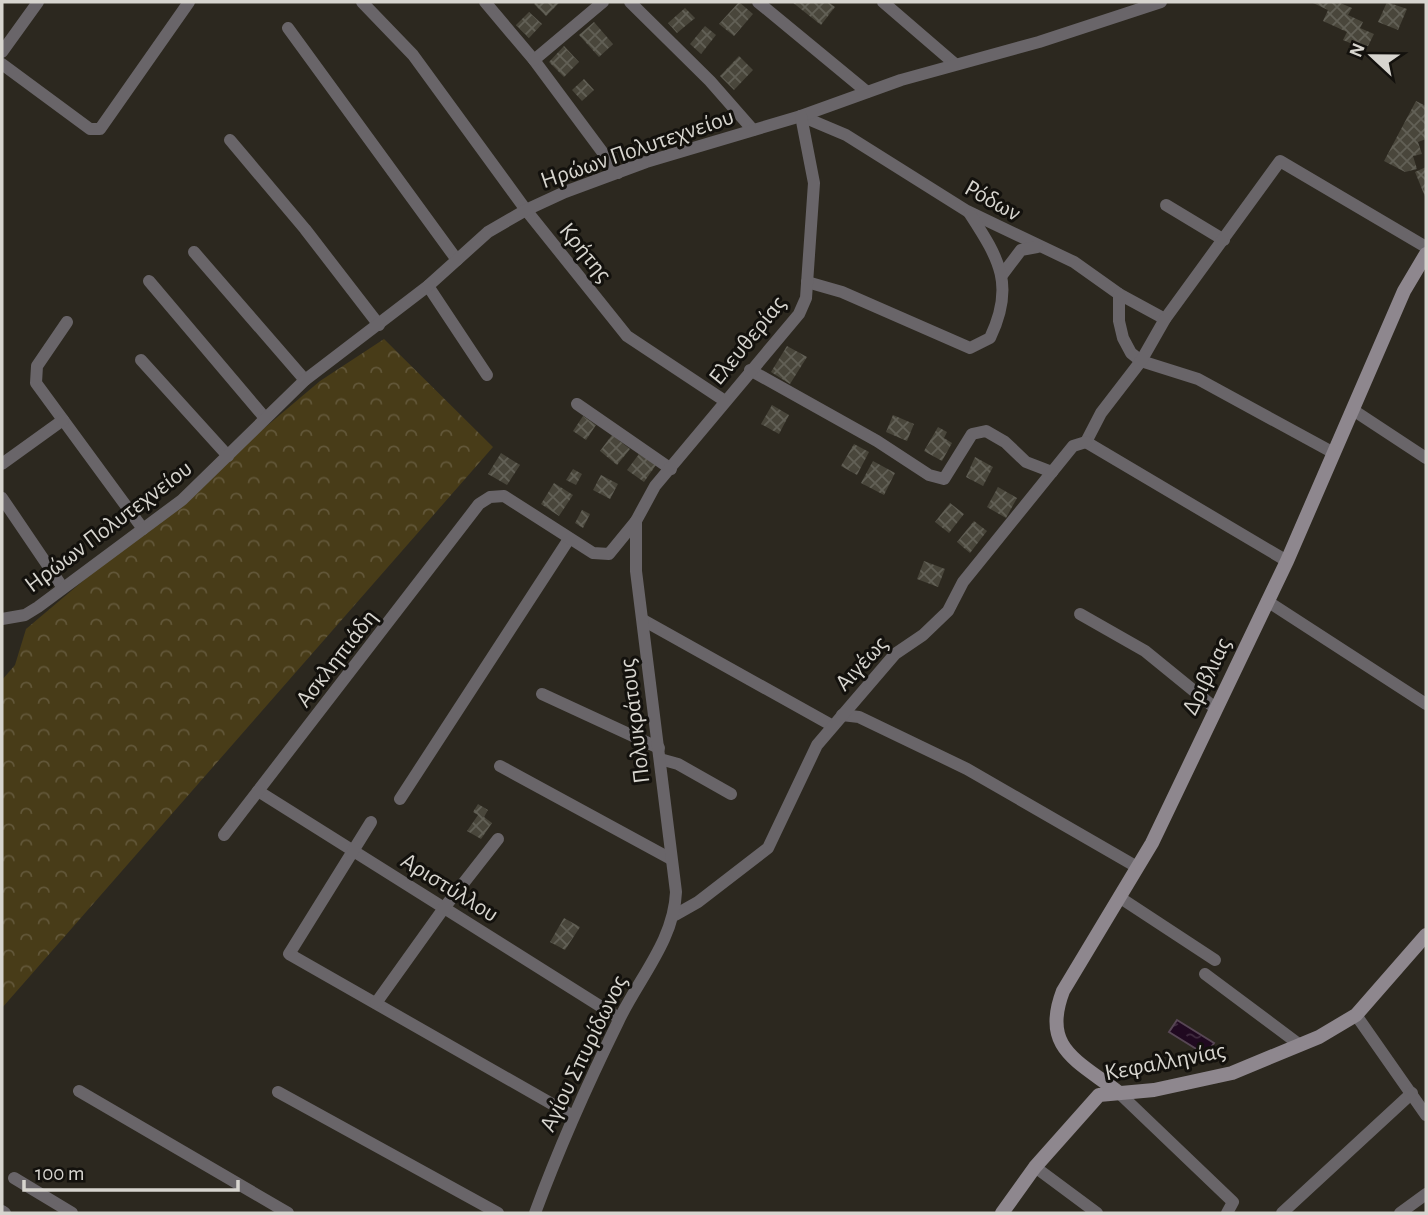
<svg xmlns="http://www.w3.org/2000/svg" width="1428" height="1215" viewBox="0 0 1428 1215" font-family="'Alegreya Sans',sans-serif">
<defs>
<pattern id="forest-crowns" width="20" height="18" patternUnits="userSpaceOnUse" patternTransform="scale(1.75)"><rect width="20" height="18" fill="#483c18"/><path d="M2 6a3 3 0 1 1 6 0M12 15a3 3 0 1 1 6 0" fill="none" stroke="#625739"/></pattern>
<pattern id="water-ripples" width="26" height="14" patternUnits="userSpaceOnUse" patternTransform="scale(1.75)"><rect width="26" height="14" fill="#200920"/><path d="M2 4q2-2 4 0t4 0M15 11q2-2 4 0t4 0" fill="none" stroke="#402c3f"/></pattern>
<pattern id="building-cross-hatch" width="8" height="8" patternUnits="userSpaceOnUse" patternTransform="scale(1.75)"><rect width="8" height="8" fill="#49463b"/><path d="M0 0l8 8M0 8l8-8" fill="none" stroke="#626056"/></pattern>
</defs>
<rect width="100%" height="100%" fill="#2c281f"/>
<path fill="url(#forest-crowns)" d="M384,339L493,447L2,1008V680L15,665L26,629L320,381Z"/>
<path fill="url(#water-ripples)" stroke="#574654" stroke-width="2" d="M1177,1020L1214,1043L1206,1055L1169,1032Z"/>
<g fill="url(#building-cross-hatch)">
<path d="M536,2H560L546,16L534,4Z"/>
<path d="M739,2L753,14L734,36L719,24Z"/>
<path d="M792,2H828L835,7L821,25Z"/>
<path d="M1311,2H1338L1352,8L1348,15L1363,22L1360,28L1374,34L1366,50L1343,40L1347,32L1323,21L1328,10Z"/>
<path d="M1387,2L1407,9L1398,30L1378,22Z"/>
<path d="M685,8L695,18L677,33L668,23Z"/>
<path d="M529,12L542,24L529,38L516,25Z"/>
<path d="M594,22L613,44L599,57L579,35Z"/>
<path d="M705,26L716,35L701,54L690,44Z"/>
<path d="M564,46L579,62L564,77L549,62Z"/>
<path d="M739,56L753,70L734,90L720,76Z"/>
<path d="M584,79L594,90L582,101L572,90Z"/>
<path d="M1416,101L1426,106V139L1418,142L1422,154L1413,156L1417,169L1405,172L1384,161Z"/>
<path d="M1426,167V199L1415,172Z"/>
<path d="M787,346L807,357L790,384L771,372Z"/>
<path d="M772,405L789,415L779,434L761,424Z"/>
<path d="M893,415L914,424L907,441L886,432Z"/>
<path d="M583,416L596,425L586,440L573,431Z"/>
<path d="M938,427L947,432L944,438L952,443L942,461L924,451Z"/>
<path d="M612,435L630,449L617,465L600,451Z"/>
<path d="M854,444L869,452L857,475L841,466Z"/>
<path d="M501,453L520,465L507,485L488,474Z"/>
<path d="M639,454L656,465L644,482L627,470Z"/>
<path d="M975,457L993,467L983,486L966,477Z"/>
<path d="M873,461L895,473L884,495L861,483Z"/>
<path d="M573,469L582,474L576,485L566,480Z"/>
<path d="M601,475L618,484L610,499L593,490Z"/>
<path d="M554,483L573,495L559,516L541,504Z"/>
<path d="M998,487L1017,498L1006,518L987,507Z"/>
<path d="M950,503L964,514L949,533L935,522Z"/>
<path d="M582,510L590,514L583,528L575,523Z"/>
<path d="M974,521L987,531L970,553L957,542Z"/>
<path d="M924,561L945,569L938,587L917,579Z"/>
<path d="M478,804L488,810L484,817L492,823L481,839L467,831L478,815L473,812Z"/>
<path d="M564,918L580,927L565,950L550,942Z"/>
</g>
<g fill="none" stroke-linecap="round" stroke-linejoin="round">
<g stroke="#696569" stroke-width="12">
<path d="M362,2L413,55L526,210L627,336L725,401"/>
<path d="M485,2L534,60L618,173"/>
<path d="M630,2L710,81L753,130"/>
<path d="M758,2L867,92"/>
<path d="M883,2L955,64"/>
<path d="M288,28L457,260"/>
<path d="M2,52L38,2"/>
<path d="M534,60L603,2"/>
<path d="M2,64L90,129H100L189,2"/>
<path d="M801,116L846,135L967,211L1074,262L1119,294L1165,319"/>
<path d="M230,140L305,229L379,325"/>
<path d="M1166,205L1224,240"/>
<path d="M194,252L305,380"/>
<path d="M1002,275L1021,250L1037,247"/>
<path d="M149,281L265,418"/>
<path d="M807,282L842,292L970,348L990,338C1015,286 1000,260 970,214"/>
<path d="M428,286L487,375"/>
<path d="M1119,294V321L1123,338L1131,353L1141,361L1198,379L1332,452"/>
<path d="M67,322L37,366L36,383L143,529"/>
<path d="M141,360L228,456"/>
<path d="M750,370L877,441L929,475L944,479L972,434L986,431L1005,442L1026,462L1052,472"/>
<path d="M577,404L671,469"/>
<path d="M1353,410L1426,458"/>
<path d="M1086,442L1101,413L1141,361L1165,319L1280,161L1426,247"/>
<path d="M1086,442L1287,561"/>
<path d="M2,464L63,420"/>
<path d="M2,498L63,588"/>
<path d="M1267,601L1426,704"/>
<path d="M1080,614L1145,651L1215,708"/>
<path d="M2,619L25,615L38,607L182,500L305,380L428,286L488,232L526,210L565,192L646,162L801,116L901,80L1039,42L1161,2"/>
<path d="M643,620L833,726"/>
<path d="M542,694L659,748"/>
<path d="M842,715L859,717L967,769L1137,867"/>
<path d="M660,759L678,764L731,794"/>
<path d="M500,766L671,859"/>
<path d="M258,791L619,1018"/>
<path d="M400,799L569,539"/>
<path d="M371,822L289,954L573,1116"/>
<path d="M224,835L479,504L490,497L504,496L593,553L609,554L636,521L655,486L799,314L806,298L814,183L801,116"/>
<path d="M1119,897L1215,960"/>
<path d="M675,915L698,902L768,848L817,745L895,654L923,635L948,611L963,582L1073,446L1086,442"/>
<path d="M1205,974L1300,1045"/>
<path d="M376,1003L444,908L498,839"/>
<path d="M1356,1015L1426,1115"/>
<path d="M79,1091L288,1213"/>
<path d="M278,1092L498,1213"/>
<path d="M1118,1092L1233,1202L1227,1213"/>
<path d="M1035,1167L1097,1213"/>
<path d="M14,1178L72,1213"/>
<path d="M2,1211L5,1213"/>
<path d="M535,1213C559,1148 587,1085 618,1022C638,979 674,941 676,892L636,571V521"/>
<path d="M1282,1213L1412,1093"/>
<path d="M1400,1213L1426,1194"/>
</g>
<g stroke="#8e878e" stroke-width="14">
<path d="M1118,1092C1077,1060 1041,1048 1063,991L1152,843L1287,561L1404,291L1426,254"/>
<path d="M1002,1213L1035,1167L1099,1095L1154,1090L1232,1073L1319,1037L1356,1015L1426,935"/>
</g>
</g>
<g text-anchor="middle" stroke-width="6" stroke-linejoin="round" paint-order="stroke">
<g font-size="24" fill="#d7d5cf" stroke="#13110d">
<text transform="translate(637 148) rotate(-19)" y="8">Ηρώων Πολυτεχνείου</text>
<text transform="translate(993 200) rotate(29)" y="8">Ρόδων</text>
<text transform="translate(586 252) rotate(51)" y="8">Κρήτης</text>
<text transform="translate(747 340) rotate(-51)" y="8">Ελευθερίας</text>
<text transform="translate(108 526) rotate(-37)" y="8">Ηρώων Πολυτεχνείου</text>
<text transform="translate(336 658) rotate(-52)" y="8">Ασκληπιάδη</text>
<text transform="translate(861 663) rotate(-47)" y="8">Αιγέως</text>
<text transform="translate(1206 676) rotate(-64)" y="8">Δριβλιας</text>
<text transform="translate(634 721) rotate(-97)" y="8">Πολυκράτους</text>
<text transform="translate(450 887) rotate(32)" y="8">Αριστύλλου</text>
<text transform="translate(583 1053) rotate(-64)" y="8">Αγίου Σπυρίδωνος</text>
<text transform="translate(1165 1061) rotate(-11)" y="8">Κεφαλληνίας</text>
</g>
</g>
<rect width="1428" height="1215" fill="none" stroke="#d7d5cf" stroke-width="7"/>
<g transform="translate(1372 56) rotate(292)" stroke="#13110d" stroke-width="5" paint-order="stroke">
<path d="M0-5L12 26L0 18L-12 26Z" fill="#d7d5cf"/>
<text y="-10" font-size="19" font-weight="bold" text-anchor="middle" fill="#d7d5cf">N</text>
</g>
<path d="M24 1180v10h214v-10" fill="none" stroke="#d7d5cf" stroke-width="3.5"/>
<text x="35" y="1180" font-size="21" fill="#d7d5cf" stroke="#13110d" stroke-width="5" paint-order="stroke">100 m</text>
</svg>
